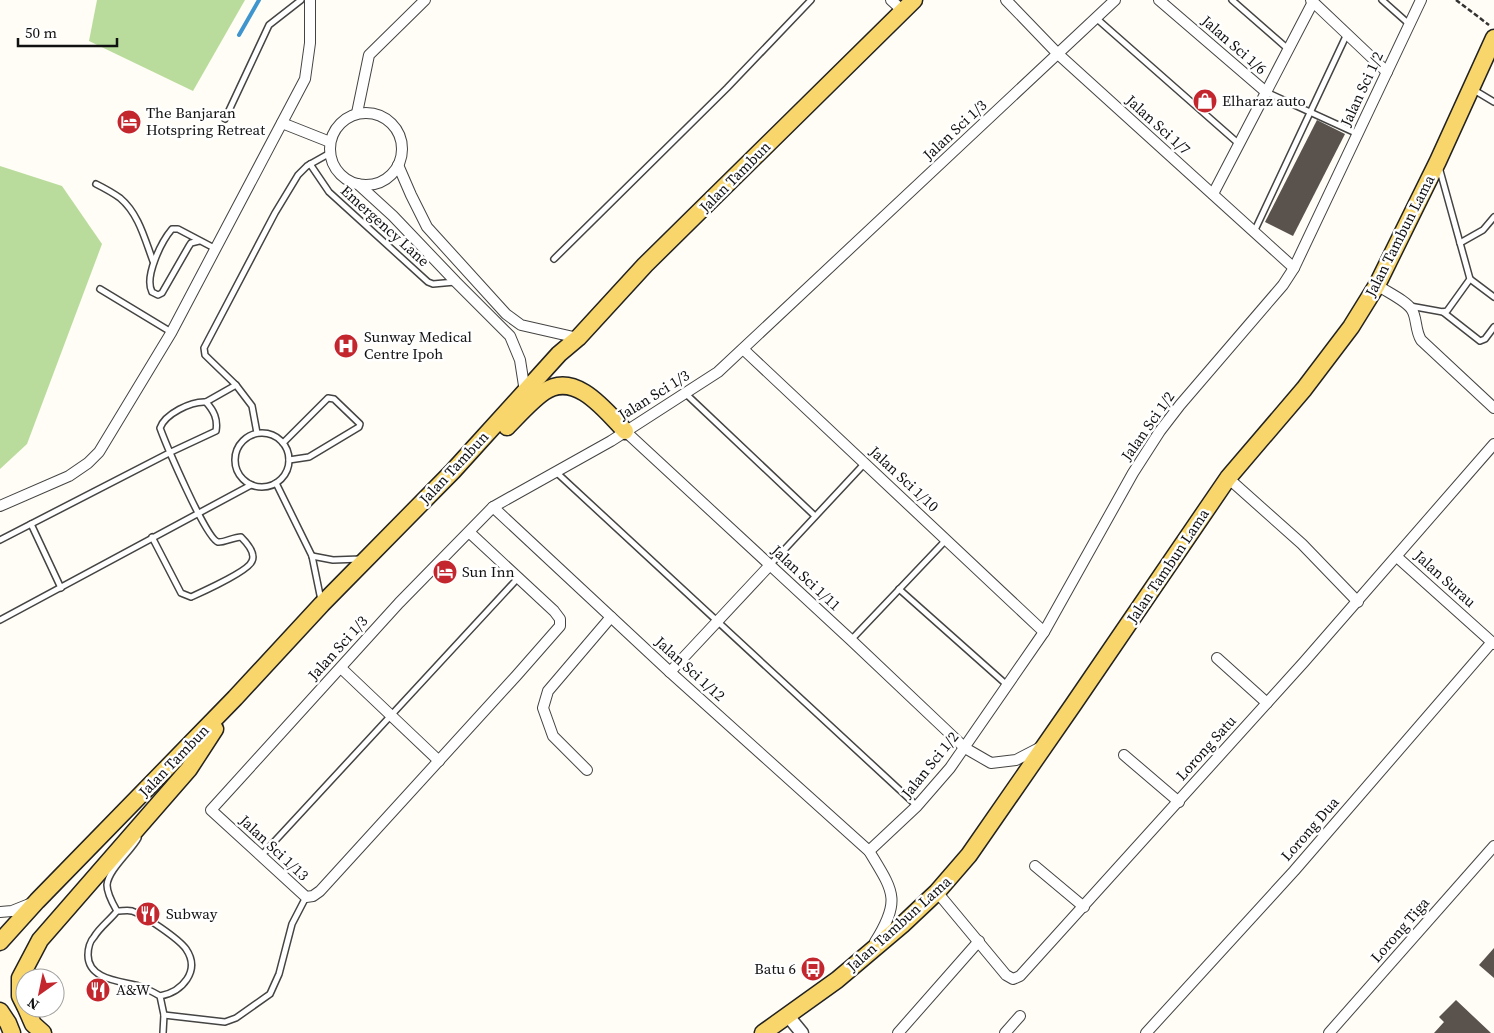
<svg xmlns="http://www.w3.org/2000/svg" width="1494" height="1033" viewBox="0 0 1494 1033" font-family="'Source Serif 4',serif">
<rect width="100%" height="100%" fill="#fffdf5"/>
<g fill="#b9dc9c">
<path d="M97,0H245L193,91L89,41Z"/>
<path d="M0,166L62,186L102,244L27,444L0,469Z"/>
</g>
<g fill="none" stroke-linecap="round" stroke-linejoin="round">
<path stroke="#3f96cf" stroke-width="4" d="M239,35L259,0"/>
</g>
<g fill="#5a524d">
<path d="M1317,120L1345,134L1293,236L1265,222Z"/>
<path d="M1494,948V978L1479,965Z"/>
<path d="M1456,1000L1491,1033H1434L1444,1022L1439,1017Z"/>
</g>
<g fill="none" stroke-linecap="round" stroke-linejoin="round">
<defs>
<g id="service">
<path d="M1232,0L1288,49"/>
<path d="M1382,0L1409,24"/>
<path d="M1096,18L1239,144"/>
<path d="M1474,90L1494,102"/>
<path d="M1266,92L1358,134"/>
<path d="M225,119L269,25L301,0"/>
<path d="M310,164L329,192L428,282L433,284L455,282"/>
<path d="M96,184C104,188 113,193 120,198C139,214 145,240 153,261"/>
<path d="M1254,232L1347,34"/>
<path d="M199,241L191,243L189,246L162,293L158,295L152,292C144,277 161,242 172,229H178L216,249"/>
<path d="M1460,243L1483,230L1494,217"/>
<path d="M554,259L727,88L811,0"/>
<path d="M1470,279L1494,297"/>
<path d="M100,289L171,332"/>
<path d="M1410,306L1443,312L1447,311L1470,279L1439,167"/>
<path d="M1443,312L1480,341L1485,339L1494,327"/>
<path d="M685,393L815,516"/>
<path d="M206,402L236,385"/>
<circle cx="262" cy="460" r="27"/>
<path d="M257,433L252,406L236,385L205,355L204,348L275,213L298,175L307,166L330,153"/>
<path d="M283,443L328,398L334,399L360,424L359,427L309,457L289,460"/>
<path d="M556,472L917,806"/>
<path d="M276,483L312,556L321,600"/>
<path d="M31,524L61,588"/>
<path d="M0,540L171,452L216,431C218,419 214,411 206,402C191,401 165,414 160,428C166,444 206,539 218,542C223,543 234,537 241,537C246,542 256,553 252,561C249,571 202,592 191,597L181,593L152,537"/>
<path d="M312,556L333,560L361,559"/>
<path d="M770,565L865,463"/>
<path d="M899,589L1007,685"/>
<path d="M0,620L251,485"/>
<path d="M851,640L946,540"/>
<path d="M261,856L519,577"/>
<path d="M117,911C113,904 107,894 107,885C108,870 131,851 138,838"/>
<path d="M160,996C182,992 201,971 186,949C179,939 144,915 132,911C128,910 122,911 117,911C110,920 100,927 94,937C90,941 88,949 88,955C88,980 121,981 139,986C146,988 153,992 160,996L164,1015L163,1033"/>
<path d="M164,1015L225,1022L236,1018L270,994L279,974L292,924L306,897"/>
</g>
<g id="minor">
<path d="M891,0L903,11"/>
<path d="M1006,0L1058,54L1294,268"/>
<path d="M1159,0L1266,92"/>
<path d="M1311,0L1387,72"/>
<path d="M357,113L369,55L425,0"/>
<circle cx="366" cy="149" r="36"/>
<path d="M282,123L330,142"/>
<path d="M398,165L411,195L427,227L506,314L521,325L578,338"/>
<path d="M358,184L393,216L456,282L510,336L520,360L525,392"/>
<path d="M1213,194L1313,2"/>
<path d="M1377,285C1385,291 1407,301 1412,310C1417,318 1415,330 1421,340L1494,408"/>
<path d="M743,349L1044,632"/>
<path d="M625,431L851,640L965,748L991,763L1016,760L1041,747"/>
<path d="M1228,478L1302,544L1358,602"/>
<path d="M0,506L69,476L88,463L99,452L171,333L305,79L310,43V0"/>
<path d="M493,507L670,672L869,851C893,891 902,899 875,942"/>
<path d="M469,532L554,611L560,619V626L517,675L320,891L313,896L306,897L211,810L399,603L493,507L611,441L718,372L1115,0"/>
<path d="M1397,557L1494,644"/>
<path d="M1217,658L1267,703"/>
<path d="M341,668L439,761"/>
<path d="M670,672L770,565"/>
<path d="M1124,755L1179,802"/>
<path d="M587,770L553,736L543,708L548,691L611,617"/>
<path d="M869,851L917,806L950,768L1044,632L1133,473L1160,431L1180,405L1283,285L1294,268L1421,0"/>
<path d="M1035,866L1084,907"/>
<path d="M937,892L1006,975L1013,979L1020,976L1304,662L1494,444"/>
<path d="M0,912L12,911L32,903"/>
<path d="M898,1033L979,941"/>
<path d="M1005,1033L1020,1016"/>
<path d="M1146,1033L1294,871L1492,642"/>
<path d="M1329,1033L1494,846"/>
</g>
<path id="tertiary" d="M788,1016L802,1033"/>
<g id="primary">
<path d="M507,427C519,415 531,401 544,392C575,370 606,411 625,431"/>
<path d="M0,942L37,901L235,698L322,604L453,471L559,354L578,338L645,265L914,0"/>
<path d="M25,1006L20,996V978L40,940L189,769L215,729"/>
<path d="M26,1008L33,1024L43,1033"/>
<path d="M0,1011L8,1023L12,1033"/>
<path d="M763,1033L837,980L902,925L937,892L969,855L1073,705L1228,478L1304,389L1351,327L1377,285L1438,161L1494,38"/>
</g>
</defs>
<use href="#service" stroke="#444" stroke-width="8"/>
<use href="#minor" stroke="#444" stroke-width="12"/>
<use href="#tertiary" stroke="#444" stroke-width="15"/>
<use href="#primary" stroke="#222" stroke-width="19"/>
<path stroke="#333" stroke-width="2.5" stroke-dasharray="5 2.5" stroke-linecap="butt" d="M1456,0L1489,25"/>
<use href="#service" stroke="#fff" stroke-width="5"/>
<use href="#minor" stroke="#fff" stroke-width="10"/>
<use href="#tertiary" stroke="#fff" stroke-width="12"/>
<use href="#primary" stroke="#f9d66b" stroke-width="16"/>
</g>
<defs>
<symbol id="shop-disc" viewBox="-11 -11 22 22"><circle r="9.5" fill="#c4262e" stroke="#fff"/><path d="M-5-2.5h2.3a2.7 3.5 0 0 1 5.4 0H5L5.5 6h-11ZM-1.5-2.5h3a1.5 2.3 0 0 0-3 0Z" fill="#fff"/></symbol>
<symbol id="hotel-disc" viewBox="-11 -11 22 22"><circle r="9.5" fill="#c4262e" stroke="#fff"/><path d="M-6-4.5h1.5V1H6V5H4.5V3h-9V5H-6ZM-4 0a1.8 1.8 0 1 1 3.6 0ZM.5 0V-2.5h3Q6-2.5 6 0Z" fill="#fff"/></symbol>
<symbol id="hospital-disc" viewBox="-11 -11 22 22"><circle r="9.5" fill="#c4262e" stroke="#fff"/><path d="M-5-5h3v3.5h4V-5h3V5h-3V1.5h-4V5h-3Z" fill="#fff"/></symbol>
<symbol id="restaurant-disc" viewBox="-11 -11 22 22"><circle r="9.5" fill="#c4262e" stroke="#fff"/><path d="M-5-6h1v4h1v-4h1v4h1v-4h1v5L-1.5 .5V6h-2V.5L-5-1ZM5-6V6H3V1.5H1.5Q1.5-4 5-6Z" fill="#fff"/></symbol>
<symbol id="bus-disc" viewBox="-11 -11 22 22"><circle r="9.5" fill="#c4262e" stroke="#fff"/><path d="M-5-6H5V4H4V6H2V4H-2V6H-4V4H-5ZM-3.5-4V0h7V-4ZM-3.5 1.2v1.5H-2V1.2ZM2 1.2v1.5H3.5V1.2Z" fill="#fff"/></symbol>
</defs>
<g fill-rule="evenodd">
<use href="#shop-disc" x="1191" y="87" width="28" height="28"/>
<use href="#hotel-disc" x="115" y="108" width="28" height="28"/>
<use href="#hospital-disc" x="332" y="332" width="28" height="28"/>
<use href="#hotel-disc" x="431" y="558" width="28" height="28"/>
<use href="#restaurant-disc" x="134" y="900" width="28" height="28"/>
<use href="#bus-disc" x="799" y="955" width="28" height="28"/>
<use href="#restaurant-disc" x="84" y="976" width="28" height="28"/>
</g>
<g text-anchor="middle" stroke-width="5" stroke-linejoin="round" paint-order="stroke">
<g font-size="15" fill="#111" stroke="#fff">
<text transform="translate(1234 45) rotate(41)" y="5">Jalan Sci 1/6</text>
<text transform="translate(1362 89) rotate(-65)" y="5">Jalan Sci 1/2</text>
<text transform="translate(1158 125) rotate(42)" y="5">Jalan Sci 1/7</text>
<text transform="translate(955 130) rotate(-43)" y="5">Jalan Sci 1/3</text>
<text transform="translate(735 177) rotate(-45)" y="5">Jalan Tambun</text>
<text transform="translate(385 226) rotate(42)" y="5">Emergency Lane</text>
<text transform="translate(1400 236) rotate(-63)" y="5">Jalan Tambun Lama</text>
<text transform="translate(654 395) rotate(-32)" y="5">Jalan Sci 1/3</text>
<text transform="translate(1148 426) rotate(-55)" y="5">Jalan Sci 1/2</text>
<text transform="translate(454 468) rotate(-47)" y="5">Jalan Tambun</text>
<text transform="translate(904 479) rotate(43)" y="5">Jalan Sci 1/10</text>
<text transform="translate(1168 566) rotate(-56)" y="5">Jalan Tambun Lama</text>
<text transform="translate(806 578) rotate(43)" y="5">Jalan Sci 1/11</text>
<text transform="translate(1445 579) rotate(42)" y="5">Jalan Surau</text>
<text transform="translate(338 648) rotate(-48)" y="5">Jalan Sci 1/3</text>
<text transform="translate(690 669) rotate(42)" y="5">Jalan Sci 1/12</text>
<text transform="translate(1206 748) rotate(-48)" y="5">Lorong Satu</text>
<text transform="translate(174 761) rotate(-46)" y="5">Jalan Tambun</text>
<text transform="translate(930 765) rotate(-51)" y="5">Jalan Sci 1/2</text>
<text transform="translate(1310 829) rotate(-49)" y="5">Lorong Dua</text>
<text transform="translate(274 848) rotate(43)" y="5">Jalan Sci 1/13</text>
<text transform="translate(899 924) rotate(-42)" y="5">Jalan Tambun Lama</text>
<text transform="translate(1400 930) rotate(-49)" y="5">Lorong Tiga</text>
</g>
<g font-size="15" fill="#111" stroke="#fff" text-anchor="start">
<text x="1222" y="106">Elharaz auto</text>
<text x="146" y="118">The Banjaran<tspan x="146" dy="17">Hotspring Retreat</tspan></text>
<text x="364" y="342">Sunway Medical<tspan x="364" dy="17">Centre Ipoh</tspan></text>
<text x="462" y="577">Sun Inn</text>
<text x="166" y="919">Subway</text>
<text x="796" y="974" text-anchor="end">Batu 6</text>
<text x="116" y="995">A&amp;W</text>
</g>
</g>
<g transform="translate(40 993) rotate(213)"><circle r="24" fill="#ffffff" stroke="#a0a0a0"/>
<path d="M0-4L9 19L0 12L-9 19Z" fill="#c4262e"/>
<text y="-8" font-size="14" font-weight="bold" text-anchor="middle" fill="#111111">N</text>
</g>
<path d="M18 38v8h99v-8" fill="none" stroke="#111111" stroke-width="2.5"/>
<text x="25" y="38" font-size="15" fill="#111111" stroke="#ffffff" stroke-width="4" paint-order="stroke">50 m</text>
</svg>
